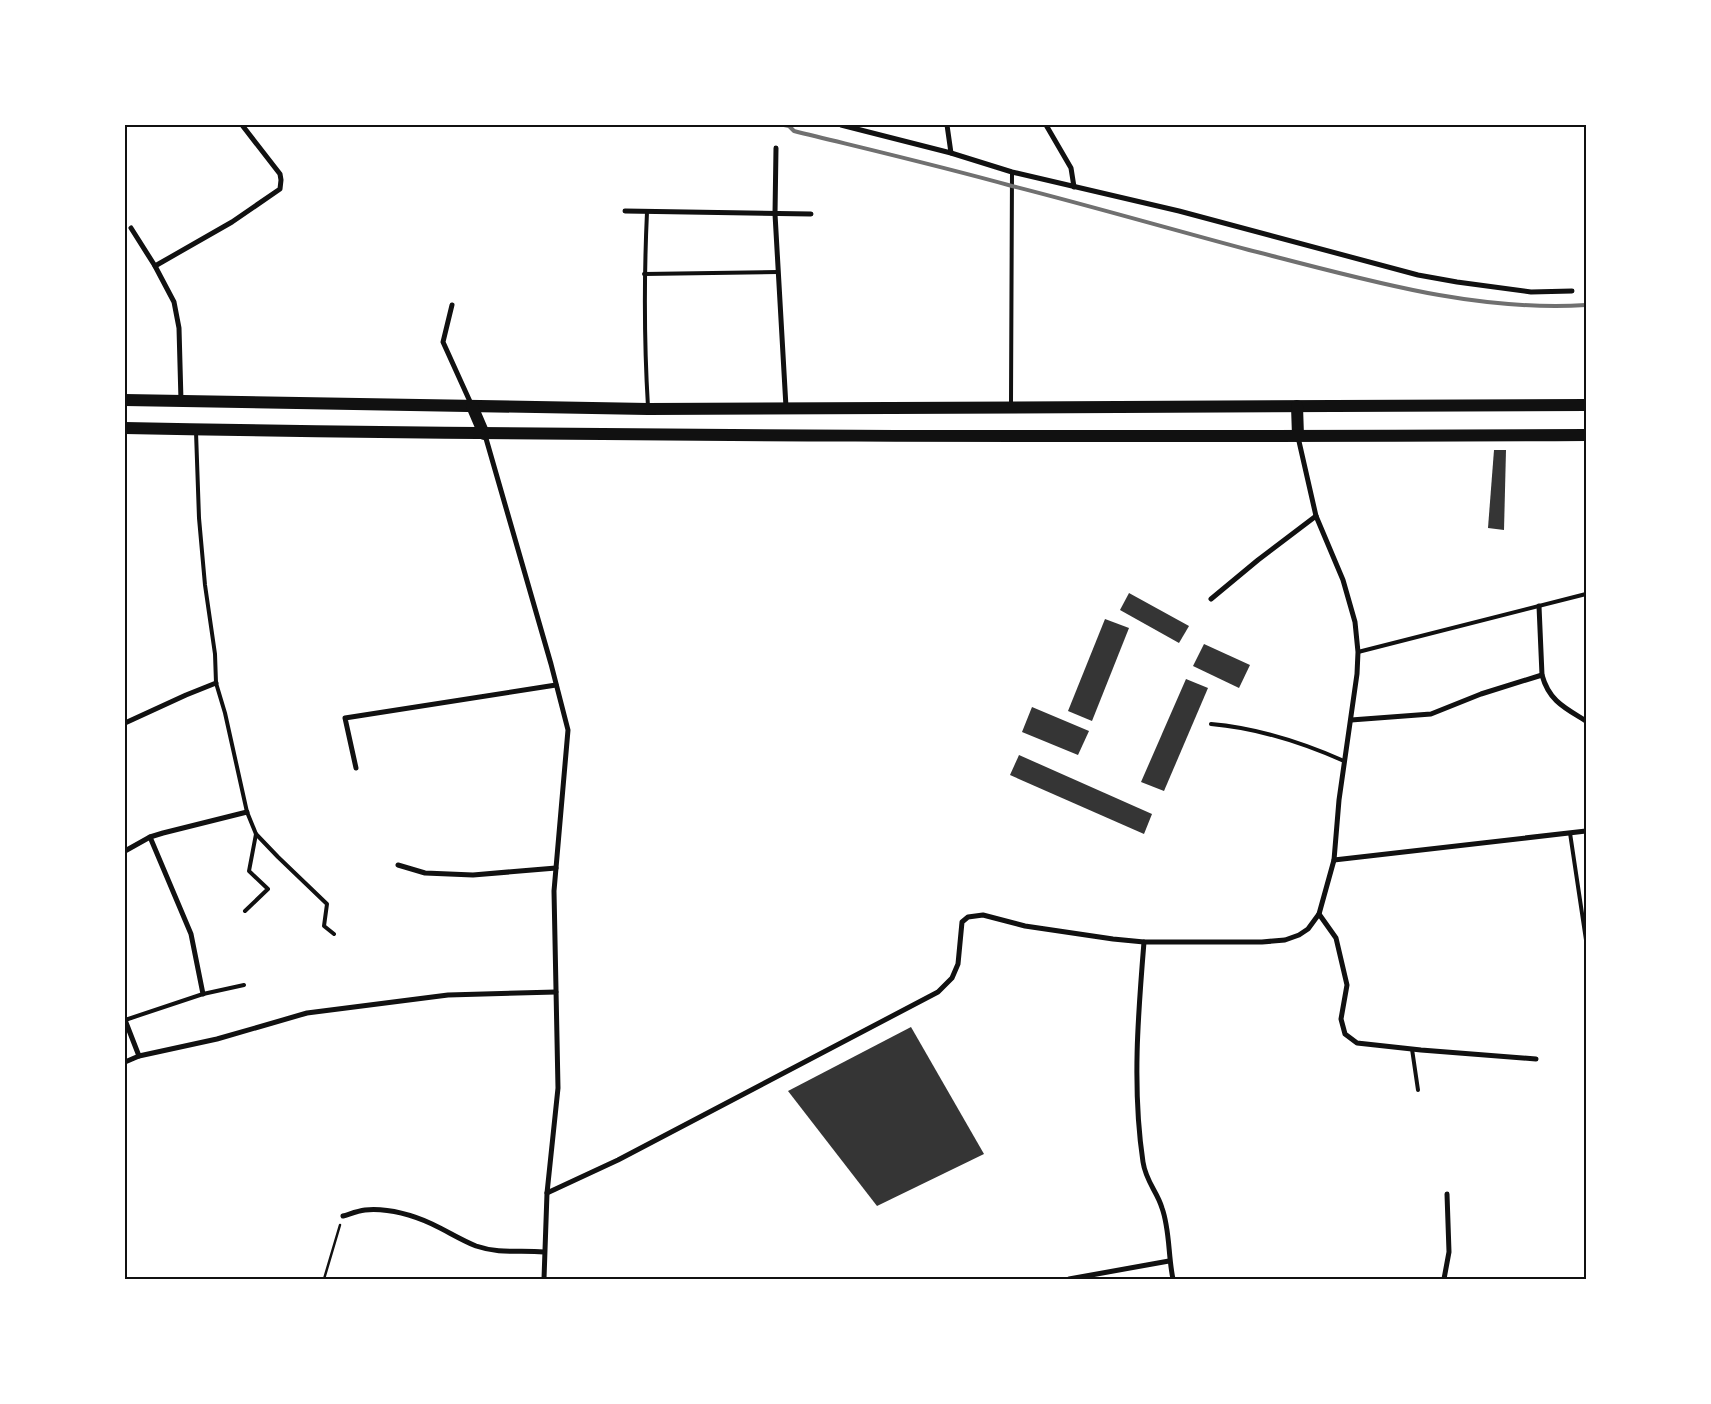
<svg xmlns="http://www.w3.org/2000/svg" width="1711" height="1404" viewBox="0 0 1711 1404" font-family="Merriweather,serif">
<rect width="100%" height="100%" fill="#fff"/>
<g fill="#353535">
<path d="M1494,450H1506L1504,530L1488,528Z"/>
<path d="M1129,593L1189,626L1179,643L1120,610Z"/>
<path d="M1105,619L1129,628L1092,721L1068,711Z"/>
<path d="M1204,644L1250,665L1239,688L1193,666Z"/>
<path d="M1186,679L1208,688L1164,791L1141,782Z"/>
<path d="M1032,707L1089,731L1078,755L1022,732Z"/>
<path d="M1019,755L1152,814L1144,834L1010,775Z"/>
<path d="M911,1027L984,1154L877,1206L788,1091Z"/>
</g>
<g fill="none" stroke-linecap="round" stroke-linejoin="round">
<path stroke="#111" stroke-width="2.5" d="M324,1279L340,1225"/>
<g stroke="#111" stroke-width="4">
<path d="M647,212C644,277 644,341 648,407"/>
<path d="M644,274L778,272"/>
<path d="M1011,404L1012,172"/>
<path d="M196,432L199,518L205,585L215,654L216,683L225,713L247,812L256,834L249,871L268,889L245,911"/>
<path d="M1358,652L1586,594"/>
<path d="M1211,724C1258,728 1301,742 1344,761"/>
<path d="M1570,833L1586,940"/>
<path d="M256,834L278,857L327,904L324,926L334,934"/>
<path d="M125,1020L203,994L244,985"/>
<path d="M1412,1049L1418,1090"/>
</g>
<g stroke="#111" stroke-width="5">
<path d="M841,125L951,153L1012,172L1179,211L1418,275L1457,282L1531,292L1572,291"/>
<path d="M947,125L951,153"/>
<path d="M1046,125L1071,168L1074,187"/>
<path d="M776,148L775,214L786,407"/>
<path d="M625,211L811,214"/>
<path d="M131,228L155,266L174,302L179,328L181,401"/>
<path d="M155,266L232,222L280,189L281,180L280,174L242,125"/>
<path d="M452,305L443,342L472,406"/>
<path d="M485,435L551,664L568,730L554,891L558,1088L547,1193L544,1279"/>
<path d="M1211,599L1258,560L1316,516"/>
<path d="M1539,606L1542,675"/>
<path d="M1351,720L1431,714L1481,694L1542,675C1549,701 1565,708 1586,721"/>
<path d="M125,723L186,695L216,683"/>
<path d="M356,768L345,718L556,685"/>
<path d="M150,837L191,934L203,994"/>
<path d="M125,851L150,837L163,833L247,812"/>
<path d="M1334,860L1586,831"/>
<path d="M398,865L425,873L473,875L556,868"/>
<path d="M1319,914L1336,938L1347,985L1341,1019L1345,1034L1357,1043L1421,1050L1536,1059"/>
<path d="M1144,942C1138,1015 1132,1089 1143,1162C1146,1182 1157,1191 1162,1208C1170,1230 1168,1256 1173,1279"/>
<path d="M125,1020L139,1056"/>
<path d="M125,1062L139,1056L217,1039L307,1013L448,995L556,992"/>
<path d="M547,1193L618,1160L938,992L952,978L958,964L962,922L968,917L983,915L1025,926L1113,939L1144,942H1262L1285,940L1299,935L1308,929L1319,914L1334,860L1339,800L1357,674L1358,652L1355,622L1343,580L1316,516L1298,437"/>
<path d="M343,1216C350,1214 357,1211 365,1210C387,1208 412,1215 432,1224C447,1231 461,1240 476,1246C499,1254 521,1250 544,1252"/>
<path d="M1069,1279L1169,1261"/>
<path d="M1444,1279L1449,1252L1447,1194"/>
</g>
<g stroke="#111" stroke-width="12">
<path d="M125,400L648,409L1586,405"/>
<path d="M472,406L484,434"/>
<path d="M1297,406L1298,436"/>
<path d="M125,428C612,437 1099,437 1586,435"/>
</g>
<path stroke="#707070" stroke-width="4" d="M784,125L789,126L794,131C867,149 940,166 1012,186C1091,206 1170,229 1249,250C1361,278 1469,312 1586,305"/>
</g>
<rect width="1711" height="1404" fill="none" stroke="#ffffff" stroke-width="252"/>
<rect x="126" y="126" width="1459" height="1152" fill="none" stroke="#111" stroke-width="2"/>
</svg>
